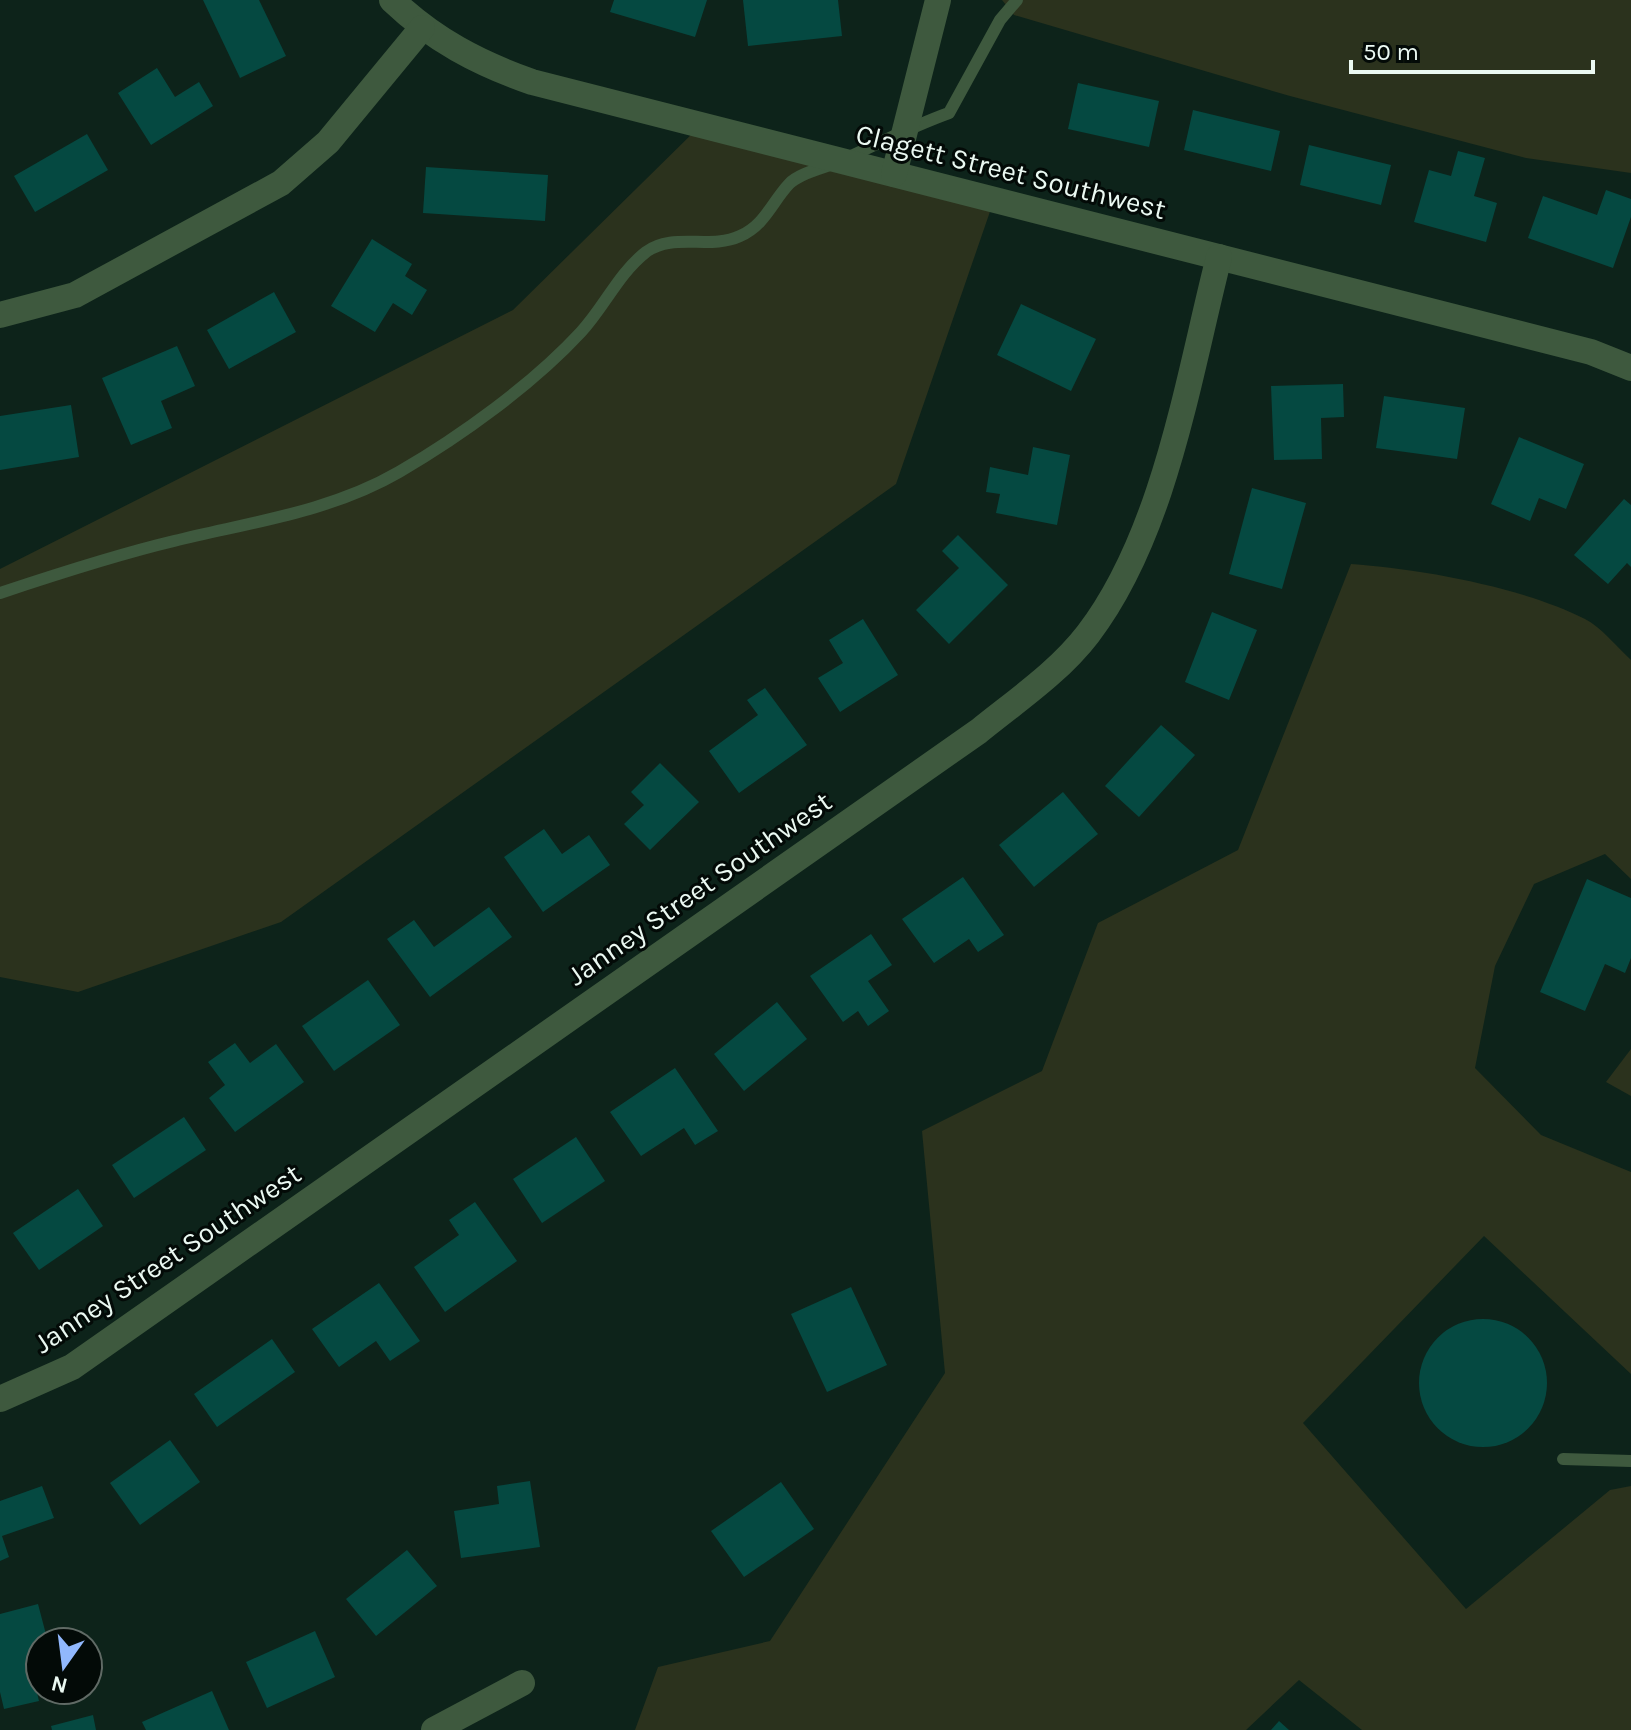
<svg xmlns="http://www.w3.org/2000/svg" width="1631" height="1730" viewBox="0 0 1631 1730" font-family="Karla,sans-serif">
<rect width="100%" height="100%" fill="#0d231a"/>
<g fill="#2b321d">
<path d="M1002,0H1631V173L1526,158L1290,96L1014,15Z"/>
<path d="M701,125L994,200L896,484L281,922L78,992L0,977V569L513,310Z"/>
<path d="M1351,564C1421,569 1522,587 1585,619C1601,627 1617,647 1631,660V879L1605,854L1534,884L1495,966L1475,1068L1541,1135L1631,1172V1374L1484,1236L1303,1423L1466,1609L1610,1490L1631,1486V1730H1362L1299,1680L1246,1730H635L658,1667L770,1641L945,1373L922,1131L1042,1071L1098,923L1238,850Z"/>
<path d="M1631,1049V1096L1606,1082Z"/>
</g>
<g fill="#054941">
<path d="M203,0H259L286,56L240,78Z"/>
<path d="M614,0H707L695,37L610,12Z"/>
<path d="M743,0H838L842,36L748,46Z"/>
<path d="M157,68L175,97L199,82L213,106L151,145L118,93Z"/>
<path d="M1078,83L1159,101L1149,147L1068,129Z"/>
<path d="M1193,110L1280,131L1271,171L1184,150Z"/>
<path d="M87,134L108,170L35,212L14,176Z"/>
<path d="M1309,145L1391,165L1381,205L1300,185Z"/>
<path d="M1458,151L1485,158L1474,196L1497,203L1486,242L1414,222L1429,170L1451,176Z"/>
<path d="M426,167L548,175L545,221L423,213Z"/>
<path d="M1606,190L1631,199V217L1613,268L1528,238L1543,196L1597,215Z"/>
<path d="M372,239L412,264L405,276L427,290L412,315L393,303L375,332L331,306Z"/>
<path d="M274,292L296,332L229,369L207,330Z"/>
<path d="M1021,304L1096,339L1071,391L997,355Z"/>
<path d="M177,346L195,386L161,401L172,428L131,445L102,378Z"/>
<path d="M1343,384L1344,417L1321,418L1322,459L1274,460L1271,386Z"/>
<path d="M1384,396L1465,408L1457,459L1376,448Z"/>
<path d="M71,405L79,457L0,470V416Z"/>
<path d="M1519,437L1584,464L1566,509L1539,498L1530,521L1491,504Z"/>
<path d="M1033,447L1070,455L1057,525L996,513L1000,494L986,492L990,467L1028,475Z"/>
<path d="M1252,488L1306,503L1282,589L1229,574Z"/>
<path d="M1624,499L1631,505V567L1627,563L1608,584L1574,555Z"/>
<path d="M958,535L1008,585L949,644L916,610L959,568L942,551Z"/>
<path d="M1212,612L1257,630L1229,700L1185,682Z"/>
<path d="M863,619L898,675L840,712L818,678L843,663L829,640Z"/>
<path d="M765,688L807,745L739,793L709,751L758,715L747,700Z"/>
<path d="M1161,725L1195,755L1139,817L1105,786Z"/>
<path d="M660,763L699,802L650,850L624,824L644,805L631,792Z"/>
<path d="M1063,792L1098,834L1034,887L999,845Z"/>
<path d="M544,829L562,854L589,835L610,865L543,912L504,857Z"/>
<path d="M963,877L1004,935L978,952L969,939L934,963L902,919Z"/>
<path d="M1587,879L1631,898V958L1625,973L1605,964L1585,1011L1540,992Z"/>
<path d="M489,907L512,937L430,997L387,939L414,920L434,947Z"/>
<path d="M871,934L892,965L868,981L889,1011L868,1026L858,1011L843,1022L810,976Z"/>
<path d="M368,980L400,1025L334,1071L302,1026Z"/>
<path d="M777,1002L807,1039L744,1091L714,1054Z"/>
<path d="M235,1043L250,1063L276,1044L304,1082L235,1132L209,1098L225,1085L208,1062Z"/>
<path d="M675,1068L718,1131L695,1145L684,1128L641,1156L610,1112Z"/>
<path d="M184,1117L206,1150L134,1198L112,1165Z"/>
<path d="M576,1137L605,1181L542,1223L513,1179Z"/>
<path d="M78,1189L103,1226L39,1270L13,1233Z"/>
<path d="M475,1202L517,1261L445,1312L414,1267L459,1235L449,1220Z"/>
<path d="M379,1283L420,1341L390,1361L376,1341L339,1367L312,1329Z"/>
<path d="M851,1287L887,1365L827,1392L791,1314Z"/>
<circle cx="1483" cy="1383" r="64"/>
<path d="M272,1339L295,1372L217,1427L194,1394Z"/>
<path d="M170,1440L200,1482L140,1525L110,1483Z"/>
<path d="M530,1481L540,1547L461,1558L454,1511L499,1504L497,1486Z"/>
<path d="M781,1482L814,1529L744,1577L711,1531Z"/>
<path d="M42,1486L54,1518L2,1536L9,1557L0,1561V1501Z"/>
<path d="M407,1550L437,1586L376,1636L346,1599Z"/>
<path d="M38,1604L48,1642H40V1670L32,1672L39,1701L4,1709L0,1692V1614Z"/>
<path d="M315,1631L335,1677L267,1708L246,1662Z"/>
<path d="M212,1691L229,1730H146L142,1722Z"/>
<path d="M93,1715L96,1730H52L51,1726Z"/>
<path d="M1279,1721L1289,1730H1271Z"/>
</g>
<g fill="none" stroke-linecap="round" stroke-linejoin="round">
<g stroke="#3e593e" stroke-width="12">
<path d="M0,593C54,575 119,554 174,541C251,522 330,512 399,472C461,436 533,384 581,332C605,306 618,274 646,252C673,232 710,250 740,236C765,225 772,202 789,184C799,173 824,168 838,162C876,145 910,127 949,113L1000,20L1017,0"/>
<path d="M1563,1459L1631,1461"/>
</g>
<g stroke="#3e593e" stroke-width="26">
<path d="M392,0C434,40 478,63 532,82L1591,352L1631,368"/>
<path d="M894,174L938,0"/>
<path d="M0,315L75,295L281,183L328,142L422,28"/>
<path d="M0,1399L72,1367L979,731C1016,701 1059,672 1088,634C1165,533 1188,378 1219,257"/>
<path d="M434,1730L522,1683"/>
</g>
</g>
<g text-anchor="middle" stroke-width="6" stroke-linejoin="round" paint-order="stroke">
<g font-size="28" fill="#ebf9f2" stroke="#030a07">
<text transform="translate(1011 171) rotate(14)" y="10">Clagett Street Southwest</text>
<text transform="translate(699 888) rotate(-35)" y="10">Janney Street Southwest</text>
<text transform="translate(167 1258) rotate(-34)" y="10">Janney Street Southwest</text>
</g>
</g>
<g transform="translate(64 1666) rotate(194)"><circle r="38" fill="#030a07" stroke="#606a65" stroke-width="2"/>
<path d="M0-6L14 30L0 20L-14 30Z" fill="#91b8fd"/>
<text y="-12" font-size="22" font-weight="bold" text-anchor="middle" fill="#ebf9f2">N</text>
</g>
<path d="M1351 60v12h242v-12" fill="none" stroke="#ebf9f2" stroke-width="4"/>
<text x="1363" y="60" font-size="24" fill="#ebf9f2" stroke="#030a07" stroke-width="6" paint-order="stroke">50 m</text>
</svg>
